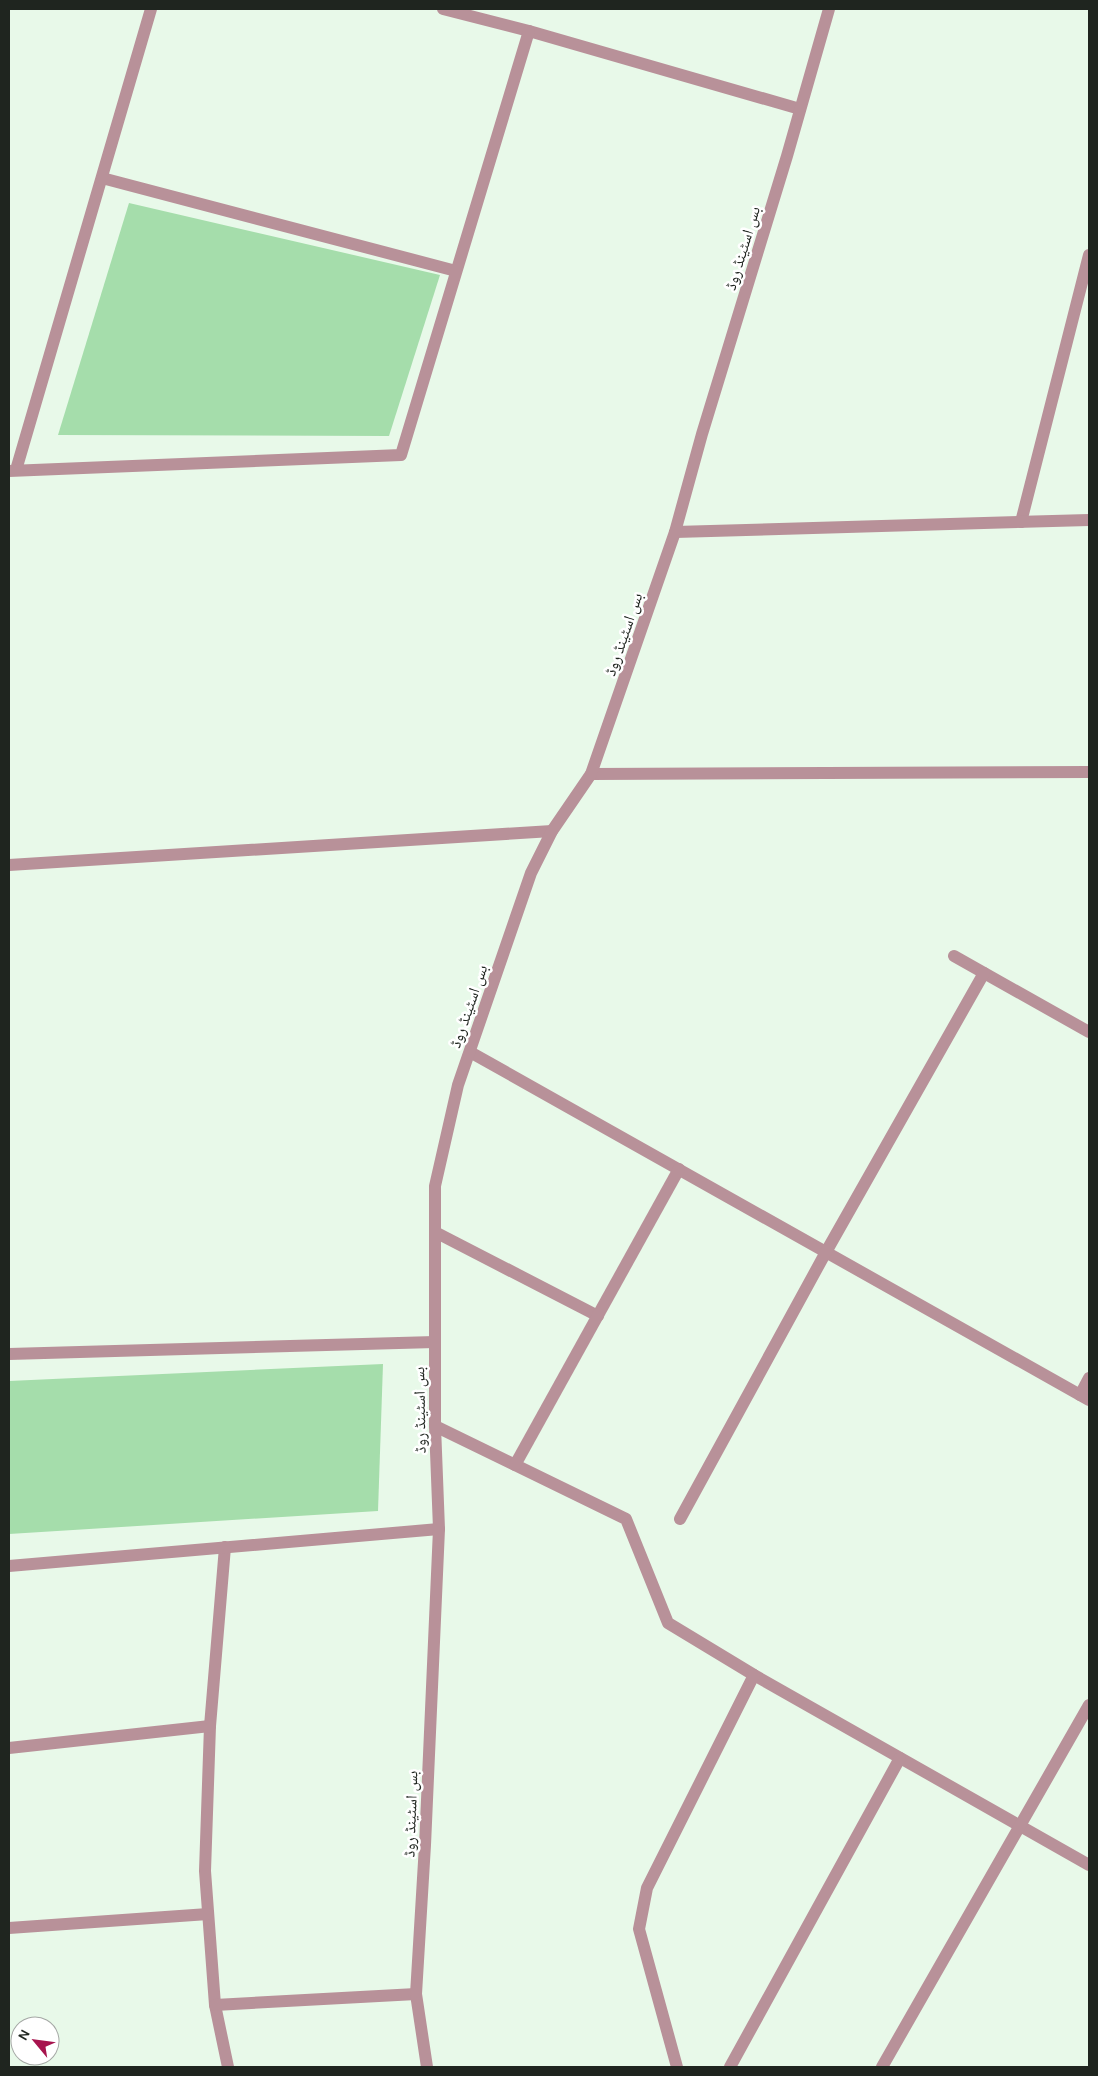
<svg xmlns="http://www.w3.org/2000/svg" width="1098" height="2076" viewBox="0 0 1098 2076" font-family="Karla,'Noto Naskh Arabic',sans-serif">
<rect width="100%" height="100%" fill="#e8f9e9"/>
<g fill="#a5ddab">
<path d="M129,203L440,275L389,436L58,435Z"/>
<path d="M383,1364L378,1511L9,1534V1381Z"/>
</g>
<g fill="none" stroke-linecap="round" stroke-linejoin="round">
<g stroke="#b89199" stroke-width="12">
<path d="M443,9L529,31L800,109"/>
<path d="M102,178L456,271"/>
<path d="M16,470L151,9"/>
<path d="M9,471L401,455L529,31"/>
<path d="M1021,522L1089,255"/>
<path d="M675,532L1089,520"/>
<path d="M591,774L1089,772"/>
<path d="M9,865L552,831"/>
<path d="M954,956L1089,1032"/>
<path d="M470,1052L1089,1400"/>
<path d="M435,1232L598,1316"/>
<path d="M9,1354L435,1342"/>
<path d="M1080,1395L1089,1378"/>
<path d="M435,1426L626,1519L668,1623L754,1675L1089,1865"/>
<path d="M515,1465L679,1169"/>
<path d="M680,1519L826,1252L984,973"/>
<path d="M225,1547L210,1726L205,1871L215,2005L228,2067"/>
<path d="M9,1566L439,1529"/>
<path d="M9,1748L210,1726"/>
<path d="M9,1928L208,1914"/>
<path d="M215,2005L416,1994"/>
<path d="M427,2067L416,1994L425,1845L439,1529L435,1426V1186L458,1085L531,873L552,831L591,774L675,532L702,434L787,156L829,9"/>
<path d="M677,2067L639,1929L647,1888L754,1675"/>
<path d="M730,2067L900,1758"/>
<path d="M882,2067L1089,1705"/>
</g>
</g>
<g text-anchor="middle" stroke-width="5" stroke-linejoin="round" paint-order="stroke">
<g font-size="16" fill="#1f251f" stroke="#fff">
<text transform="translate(742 248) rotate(-73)" y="6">بس اسٹینڈ روڈ</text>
<text transform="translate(623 634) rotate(-71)" y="6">بس اسٹینڈ روڈ</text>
<text transform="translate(468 1006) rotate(-71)" y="6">بس اسٹینڈ روڈ</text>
<text transform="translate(419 1410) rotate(-91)" y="6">بس اسٹینڈ روڈ</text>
<text transform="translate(410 1814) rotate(-88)" y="6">بس اسٹینڈ روڈ</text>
</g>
</g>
<rect width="1098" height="2076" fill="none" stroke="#1f251f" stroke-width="20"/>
<g transform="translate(35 2041) rotate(299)"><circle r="24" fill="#ffffff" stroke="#a5a8a5"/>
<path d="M0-4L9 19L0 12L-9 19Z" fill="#a7144e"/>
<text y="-8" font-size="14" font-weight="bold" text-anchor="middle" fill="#1f251f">N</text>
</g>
</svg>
